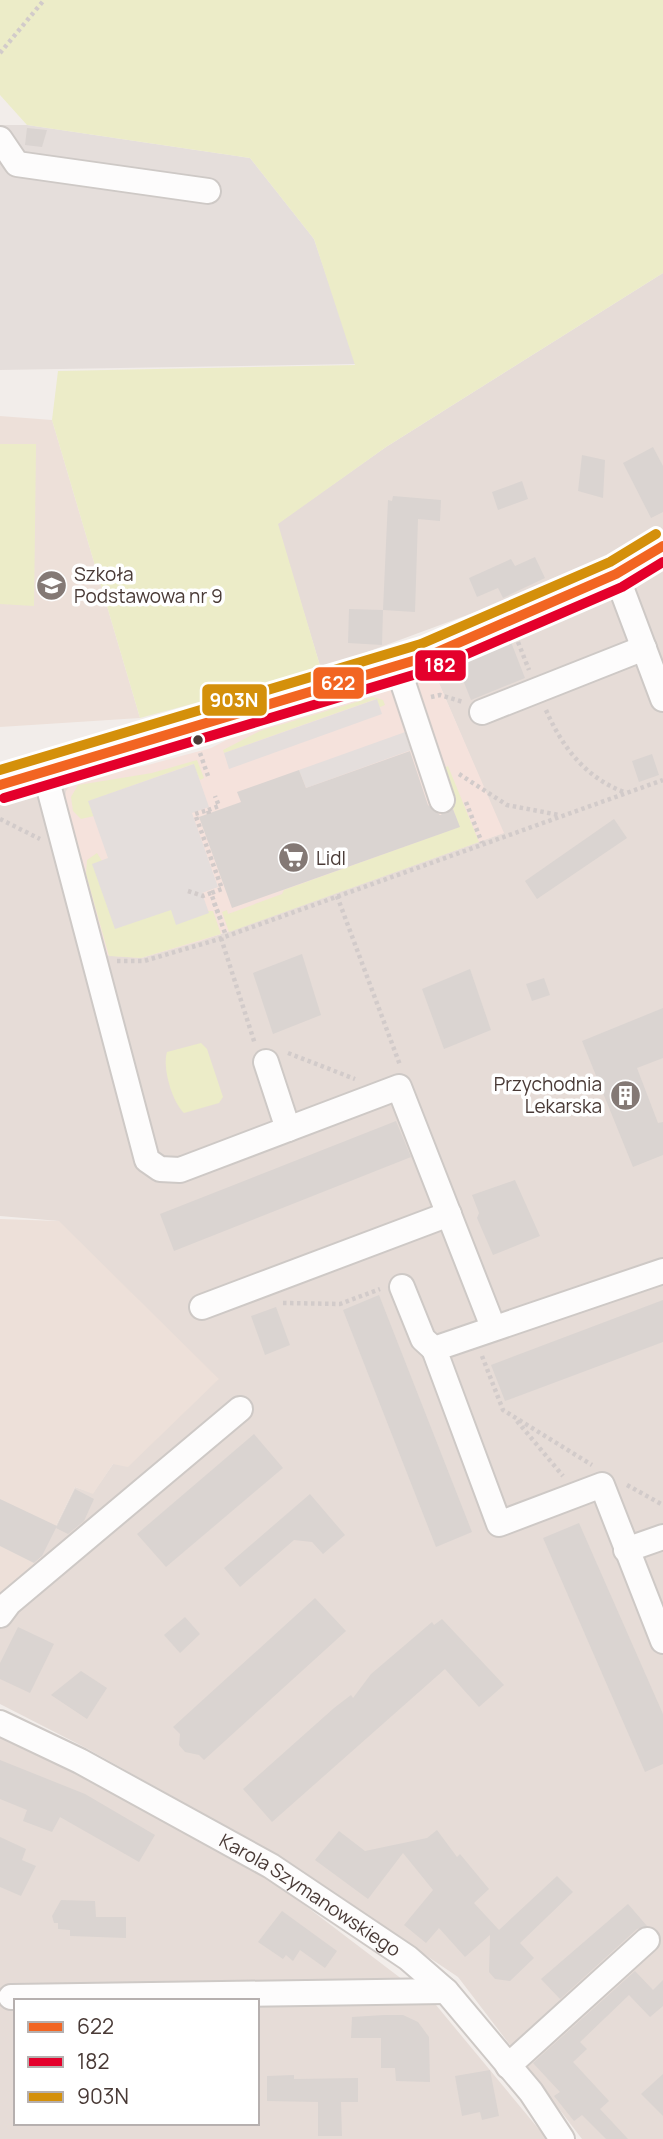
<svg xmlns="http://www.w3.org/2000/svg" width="663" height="2139" viewBox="0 0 663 2139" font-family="Manrope,sans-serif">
<rect width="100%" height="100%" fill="#f2edea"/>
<g fill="#e6dcd7" fill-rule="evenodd">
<path d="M663,273V530L603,565L321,669L277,524L386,447Z"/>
<path d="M663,555V2139H582L458,1977L277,1855L86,1748L0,1704V1593L35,1569L75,1487L93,1493L113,1464L59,1221L0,1216V799L75,778L70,783L141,958L221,934L503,833L432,667L476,650L593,596Z"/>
<path d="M0,1734L73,1767L265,1875L436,2005L547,2139H0ZM16,2001H257V2123H16Z"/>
</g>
<path fill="#f5e2dc" d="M432,667L504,833L201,941L141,958L101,955L64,806L66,791L75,778L92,772L144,766L211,748L257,724Z"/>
<path fill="#e5dedb" d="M0,125H27L250,158L314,239L356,364L0,370Z"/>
<g fill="#ede0d9">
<path d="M0,416L52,420L140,718L0,727Z"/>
<path d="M0,1219L59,1221L219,1379L128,1467L113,1464L93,1494L75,1487L35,1569L0,1593Z"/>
</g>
<g fill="#ececc8">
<path d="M0,0H663V273L386,447L278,524L321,669L140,718L52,420L58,371L355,365L314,239L250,158L27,125L0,95Z"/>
<path d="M0,444H36L34,606L0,604Z"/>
<path d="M373,697L383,700L385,705L380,707L376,699L224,753L223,750L260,731Z"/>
<path d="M197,760L204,778L200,780L193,764L89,801L94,816L81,819L73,811L71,797L78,785L152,773Z"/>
<path d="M448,766L479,842L229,932L222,912L227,910L228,914L282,894L284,890L459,827L451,802L455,800L444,768Z"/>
<path d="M97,853L102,861L93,864L171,910L213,911L221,934L141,958L109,956L86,874L87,860Z"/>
<path d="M201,1043L207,1049L223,1097L219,1103L184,1113C172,1102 162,1067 167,1052Z"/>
</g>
<g fill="#e4dedc">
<path d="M377,699L382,714L229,769L224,753Z"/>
<path d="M408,731L414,749L306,788L299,770Z"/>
<path d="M194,764L209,807L192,813L218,887L202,893L209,913L176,925L171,910L115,929L92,864L108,858L88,801Z"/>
</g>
<g fill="#dad4d1">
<path d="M27,128L47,130L42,147L25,145Z"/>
<path d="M653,447L663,466V512L651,518L623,463Z"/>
<path d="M582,455L605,460L603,498L578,491Z"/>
<path d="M522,481L528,499L498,510L492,492Z"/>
<path d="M393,496L441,500L440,521L418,519L415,612L383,610L388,500L392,501Z"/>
<path d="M535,557L545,578L503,598L498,588L477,597L469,578L511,559L515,566Z"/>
<path d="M349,609L383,610L382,645L348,643Z"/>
<path d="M511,642L525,678L471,700L457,665Z"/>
<path d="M410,751L428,805L440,815L453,809L460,827L232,908L199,817L241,802L237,792L299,770L306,788Z"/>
<path d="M652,754L659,775L639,782L632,761Z"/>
<path d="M614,819L627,838L537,899L525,881Z"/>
<path d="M302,954L321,1015L273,1034L253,973Z"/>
<path d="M470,969L491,1030L444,1049L422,989Z"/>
<path d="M544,978L550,995L532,1001L526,984Z"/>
<path d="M663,1008V1058L637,1068L658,1123L663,1122V1155L633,1167L582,1041Z"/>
<path d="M396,1121L411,1157L174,1251L160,1214Z"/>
<path d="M515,1180L540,1236L493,1255L477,1218L479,1213L472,1195Z"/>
<path d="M379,1295L472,1532L436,1547L343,1310Z"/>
<path d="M663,1300V1342L505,1401L491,1365Z"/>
<path d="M276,1307L290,1345L265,1355L251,1316Z"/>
<path d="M254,1434L283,1468L166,1567L137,1534Z"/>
<path d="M75,1489L94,1499L84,1521L68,1534L56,1528Z"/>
<path d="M310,1494L345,1535L323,1554L312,1542L294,1540L240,1587L224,1568Z"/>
<path d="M0,1499L57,1526L42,1556L34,1563L0,1546Z"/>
<path d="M579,1523L663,1714V1764L645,1772L543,1538Z"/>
<path d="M315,1598L346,1631L204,1760L199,1755L185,1752L179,1745L180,1734L173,1727Z"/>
<path d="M185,1617L200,1634L180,1653L164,1635Z"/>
<path d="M442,1619L504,1685L479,1707L445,1669L272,1822L243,1789L334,1708L351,1695L353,1698L371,1674L432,1622L434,1625Z"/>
<path d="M18,1627L54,1644L30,1693L0,1679V1663Z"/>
<path d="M81,1671L107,1688L87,1719L51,1695Z"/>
<path d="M0,1760L85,1794L155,1835L139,1862L60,1817L52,1832L23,1821L27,1810L0,1799Z"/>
<path d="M437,1830L457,1857L460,1854L489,1889L474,1903L499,1930L557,1876L573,1892L520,1943L534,1958L510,1981L495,1979L489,1972L490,1935L465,1957L439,1928L426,1943L404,1925L433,1890L403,1853L368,1899L315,1860L339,1831L365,1851L427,1838Z"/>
<path d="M0,1837L26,1849L22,1860L36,1866L21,1896L0,1887Z"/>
<path d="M61,1900L95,1901L96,1917H126V1938L70,1936V1930L58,1929V1923H54L52,1916Z"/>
<path d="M628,1904L647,1926L637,1929L560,1999L541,1979Z"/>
<path d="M282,1911L337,1951L325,1968L300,1950L293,1961L286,1955L283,1959L258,1942Z"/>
<path d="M635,1971L653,1990L663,1980V2006L650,2017L629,1995L580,2042L587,2049L573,2062L609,2101L600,2109L628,2139H606L582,2115L574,2121L554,2096L560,2092L533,2063Z"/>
<path d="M384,2015H403L418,2022L429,2037L430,2082L396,2081L395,2068H381V2038H351L352,2017Z"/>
<path d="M490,2070L499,2116L482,2120L480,2112L462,2116L455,2076Z"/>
<path d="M663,2074V2116L641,2094Z"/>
<path d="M294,2075V2079L358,2078V2102H341L342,2136H318V2102L267,2101V2076Z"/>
</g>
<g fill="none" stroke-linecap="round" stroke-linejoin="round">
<defs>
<g id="minor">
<path d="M0,139L17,164L208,191"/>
<path d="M616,574L663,699"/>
<path d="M397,665L442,800"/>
<path d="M482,712L644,648"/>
<path d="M45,773L147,1160L160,1169L180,1170L399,1087L493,1327"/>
<path d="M0,785L426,657L616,574L663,546"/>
<path d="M266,1062L288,1129"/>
<path d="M663,1271L434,1349L499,1524L602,1485L663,1641"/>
<path d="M402,1287L423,1339L434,1349"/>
<path d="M202,1307L449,1214"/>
<path d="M626,1550L663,1537"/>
<path d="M0,1615L9,1603L240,1409"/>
<path id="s1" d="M0,1723L80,1761L271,1866L408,1958L446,1991L531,2092L562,2139"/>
<path d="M11,1997L446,1991"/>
<path d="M508,2066L647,1940"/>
</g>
</defs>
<use href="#minor" stroke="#cec9c6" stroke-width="28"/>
<g stroke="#d2cbca" stroke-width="4.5" stroke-dasharray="3.5 3.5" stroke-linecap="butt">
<path d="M0,53L44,0"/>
<path d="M518,642L529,670"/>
<path d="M431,697L440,695L463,702"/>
<path d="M546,710C562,747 586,778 624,792"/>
<path d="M200,753L208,776"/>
<path d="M459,774L507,805L559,815"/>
<path d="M466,802L482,843"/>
<path d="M208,810L219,806L215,796"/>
<path d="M209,814L208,810L195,814L222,889L211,893"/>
<path d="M0,819L40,839"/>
<path d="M188,891L203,896L211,893L226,936"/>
<path d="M337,896L400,1065"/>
<path d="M214,903L221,920"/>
<path d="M221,938L255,1044"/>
<path d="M117,961H144L216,940L663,780"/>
<path d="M288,1053L355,1079"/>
<path d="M283,1303L340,1304L380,1289"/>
<path d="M482,1356L503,1410L592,1465"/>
<path d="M517,1421L563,1476"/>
<path d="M627,1485L663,1505"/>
</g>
<use href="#minor" stroke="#fdfcfc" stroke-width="24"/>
<defs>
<path id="bus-1" d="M0,785L426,657L616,574L663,546"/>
<path id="bus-2" d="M4,798L430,670L622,587L663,562"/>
<path id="bus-3" d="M0,770L421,644L610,562L656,534"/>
</defs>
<use href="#bus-1" stroke="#fff" stroke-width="16"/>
<use href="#bus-2" stroke="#fff" stroke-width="16"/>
<use href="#bus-3" stroke="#fff" stroke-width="16"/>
<use href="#bus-1" stroke="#f26522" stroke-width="10"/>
<use href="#bus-2" stroke="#e4002b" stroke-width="10"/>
<use href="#bus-3" stroke="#d4900b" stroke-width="10"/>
</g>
<defs>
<symbol id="school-disc" viewBox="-11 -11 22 22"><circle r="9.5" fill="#847975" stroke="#fff"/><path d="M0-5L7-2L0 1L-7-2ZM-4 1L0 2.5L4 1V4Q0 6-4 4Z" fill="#fff"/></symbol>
<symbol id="supermarket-disc" viewBox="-11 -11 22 22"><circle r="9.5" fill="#847975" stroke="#fff"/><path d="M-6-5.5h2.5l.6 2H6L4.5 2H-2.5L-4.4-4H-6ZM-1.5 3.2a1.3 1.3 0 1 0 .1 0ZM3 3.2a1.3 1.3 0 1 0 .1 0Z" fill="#fff"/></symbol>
<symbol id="building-disc" viewBox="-11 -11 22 22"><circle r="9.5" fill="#847975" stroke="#fff"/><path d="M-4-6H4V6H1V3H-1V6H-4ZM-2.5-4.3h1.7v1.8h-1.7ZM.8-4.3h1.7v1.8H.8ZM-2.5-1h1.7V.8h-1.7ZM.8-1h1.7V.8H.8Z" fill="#fff"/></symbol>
</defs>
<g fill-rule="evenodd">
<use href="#school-disc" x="34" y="568" width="35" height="35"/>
<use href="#supermarket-disc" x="276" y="840" width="35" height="35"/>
<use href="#building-disc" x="608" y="1078" width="35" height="35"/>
</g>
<circle fill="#493a36" stroke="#fff" stroke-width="2.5" cx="198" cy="740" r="6"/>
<g text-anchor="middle" stroke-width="7" stroke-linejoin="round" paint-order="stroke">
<g font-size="19" fill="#493a36" stroke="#fff" text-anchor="start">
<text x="74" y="581">Szkoła<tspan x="74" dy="22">Podstawowa nr 9</tspan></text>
<text x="316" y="865">Lidl</text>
<text x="602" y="1091" text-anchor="end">Przychodnia<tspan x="602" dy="22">Lekarska</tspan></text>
</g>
<g font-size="19" fill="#493a36" stroke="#fff">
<text dy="7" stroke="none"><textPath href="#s1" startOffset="355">Karola Szymanowskiego</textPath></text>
</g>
</g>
<g stroke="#fff" stroke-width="2.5">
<rect x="414" y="649" width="53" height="33" rx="7" fill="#e4002b"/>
<rect x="312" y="666" width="53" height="34" rx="7" fill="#f26522"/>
<rect x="201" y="683" width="67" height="34" rx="7" fill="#d4900b"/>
</g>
<g font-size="19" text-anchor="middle" font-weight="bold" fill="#fff">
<text x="440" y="672">182</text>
<text x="338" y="690">622</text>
<text x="234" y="707">903N</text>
</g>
<rect x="14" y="1999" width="245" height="126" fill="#ffffff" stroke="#b6b0af" stroke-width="2"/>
<rect x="28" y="2022" width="35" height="10" fill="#f26522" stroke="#b6b0af" stroke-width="2"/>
<text x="77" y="2034" font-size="21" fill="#493a36">622</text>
<rect x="28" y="2057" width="35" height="10" fill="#e4002b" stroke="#b6b0af" stroke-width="2"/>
<text x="77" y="2069" font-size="21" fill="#493a36">182</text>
<rect x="28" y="2092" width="35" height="10" fill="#d4900b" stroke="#b6b0af" stroke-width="2"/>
<text x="77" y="2104" font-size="21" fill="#493a36">903N</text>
</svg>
